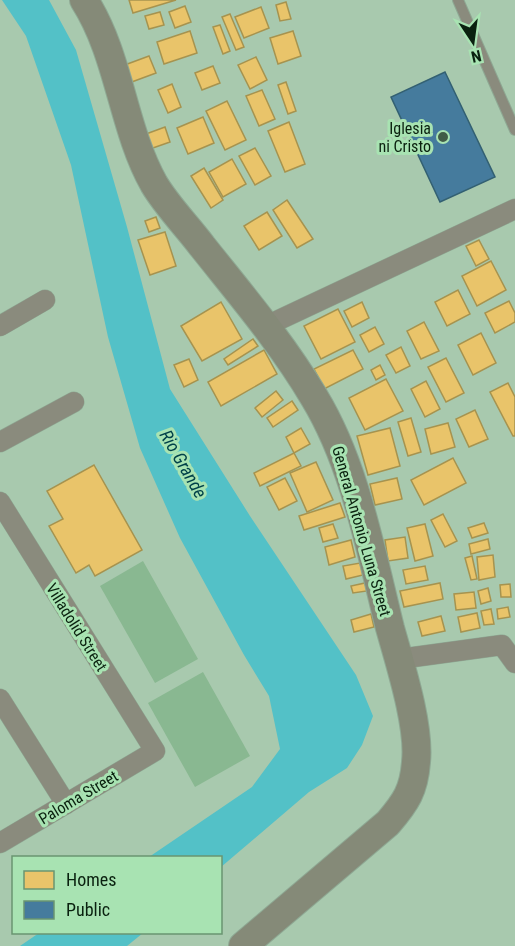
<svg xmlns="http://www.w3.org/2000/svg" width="515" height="946" viewBox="0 0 515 946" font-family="'Roboto Condensed',sans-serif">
<rect width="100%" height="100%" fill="#a8c9ae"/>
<g fill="#89b891">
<path d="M143,561L198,659L155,683L100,586Z"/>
<path d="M203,672L250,756L195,787L148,703Z"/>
</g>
<g fill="#53c1c7">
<path d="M2,0H49L76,50L127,227L170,389L250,516L356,675L373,716L362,745L347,768L309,792L221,867L220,858L149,857L252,787L280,749L269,696L244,655L180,538L140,448L108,337L71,165L26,36Z"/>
<path d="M39,933V932L143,933L127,946H20Z"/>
</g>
<g fill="#e9c46a" stroke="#a6934f" stroke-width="1.5">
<path d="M129,0H176L133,13Z"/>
<path d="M286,2L291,19L280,21L276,5Z"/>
<path d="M185,6L191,22L175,28L169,12Z"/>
<path d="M261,7L269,28L244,38L235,17Z"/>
<path d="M160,12L164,25L149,29L145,16Z"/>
<path d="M230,14L244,47L236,50L222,17Z"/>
<path d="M220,25L230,51L223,54L213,27Z"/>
<path d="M190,31L197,53L164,64L157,42Z"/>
<path d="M293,31L301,56L278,64L270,38Z"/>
<path d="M149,56L156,73L129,83L122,66Z"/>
<path d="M256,57L267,80L250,89L238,65Z"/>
<path d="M213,66L220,83L202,90L195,73Z"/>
<path d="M286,82L296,111L288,114L278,85Z"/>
<path d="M172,84L181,107L168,113L158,90Z"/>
<path d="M262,90L275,119L259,126L246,96Z"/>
<path d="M227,101L246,140L225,150L206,111Z"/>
<path d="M203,117L214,143L188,154L177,128Z"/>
<path d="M289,122L305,164L285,172L268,131Z"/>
<path d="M165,127L170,142L150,149L146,134Z"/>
<path d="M255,148L271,176L255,185L239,156Z"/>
<path d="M232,159L246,184L223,197L209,172Z"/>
<path d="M204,168L223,200L211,208L191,176Z"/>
<path d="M287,200L313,239L297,248L273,210Z"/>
<path d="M267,212L282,236L259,250L244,226Z"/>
<path d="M156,217L160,228L149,232L145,221Z"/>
<path d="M165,232L176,266L150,275L138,240Z"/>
<path d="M479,240L489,259L476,266L466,246Z"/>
<path d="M491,261L506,290L477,306L462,276Z"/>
<path d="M458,290L470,314L447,326L435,302Z"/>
<path d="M509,301L515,313V322L495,333L485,313Z"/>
<path d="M221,302L242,339L202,361L181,326Z"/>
<path d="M362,302L369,318L352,327L344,311Z"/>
<path d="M338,309L355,342L321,359L304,326Z"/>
<path d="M424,322L439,351L421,359L407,331Z"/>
<path d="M375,327L384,344L369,352L360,335Z"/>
<path d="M481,333L496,363L473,375L458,345Z"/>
<path d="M253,339L258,346L228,365L224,359Z"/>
<path d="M401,347L410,366L396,373L386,355Z"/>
<path d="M264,350L277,374L221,406L208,382Z"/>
<path d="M353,350L363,369L324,389L314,369Z"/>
<path d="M446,358L464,393L446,402L428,367Z"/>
<path d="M189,359L198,380L184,387L174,365Z"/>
<path d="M380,365L385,375L376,380L371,370Z"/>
<path d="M386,379L403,411L365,430L349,398Z"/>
<path d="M426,381L440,409L425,417L411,389Z"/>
<path d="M508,383L515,397V436H513L490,392Z"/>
<path d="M276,391L283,400L262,417L255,408Z"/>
<path d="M292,401L298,410L273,427L267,418Z"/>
<path d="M475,410L488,439L469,447L456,419Z"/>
<path d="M411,418L421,452L408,456L398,422Z"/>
<path d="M448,423L455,447L431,454L425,429Z"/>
<path d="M301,428L310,444L294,453L286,437Z"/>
<path d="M390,428L400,466L368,475L357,436Z"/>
<path d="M294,453L301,466L260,486L254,473Z"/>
<path d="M453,458L466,483L424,505L411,480Z"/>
<path d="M316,462L333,500L307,512L290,473Z"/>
<path d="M94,465L142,550L95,576L89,565L76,573L49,526L63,519L47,491Z"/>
<path d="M285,478L297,501L279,510L267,487Z"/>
<path d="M397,478L402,499L375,505L370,484Z"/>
<path d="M340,503L345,517L304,530L299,516Z"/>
<path d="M443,514L457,541L445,547L431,520Z"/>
<path d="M484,523L488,533L472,538L468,528Z"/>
<path d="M333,524L338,538L323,542L319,528Z"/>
<path d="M425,524L433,556L415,561L407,528Z"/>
<path d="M405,537L408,558L388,561L385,540Z"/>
<path d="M488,539L490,549L471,554L469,544Z"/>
<path d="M351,540L355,557L329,565L325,547Z"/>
<path d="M493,555L495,577L479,580L477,557Z"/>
<path d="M472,556L477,579L471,580L465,558Z"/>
<path d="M360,563L363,575L346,579L343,566Z"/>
<path d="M425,566L428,580L406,584L403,570Z"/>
<path d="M365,583L367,591L353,593L351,586Z"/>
<path d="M440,583L443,599L404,607L400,591Z"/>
<path d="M510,584L511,597H501L500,585Z"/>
<path d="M488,588L491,601L481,604L478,591Z"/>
<path d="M474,592L476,608L456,610L454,594Z"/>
<path d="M508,607L510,617L498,619L497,609Z"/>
<path d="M491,609L494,624L484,625L481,611Z"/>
<path d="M477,613L480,628L461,632L458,617Z"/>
<path d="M371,614L374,627L354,632L351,620Z"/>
<path d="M441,616L445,631L422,636L418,622Z"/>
</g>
<path fill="#457b9d" stroke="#336072" stroke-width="1.5" d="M445,72L495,177L440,202L391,97Z"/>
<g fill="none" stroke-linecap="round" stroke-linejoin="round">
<defs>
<path id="lane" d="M458,0L515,130"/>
<g id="street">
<path d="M0,326L45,300"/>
<path d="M266,326L515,209"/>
<path d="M0,442L74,402"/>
<path d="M0,502L155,751L0,843"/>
<path d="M399,659L502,645L515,663"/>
<path d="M0,699L66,804"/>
</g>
<path id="secondary" d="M84,0C120,56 122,127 154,184C167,206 187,226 202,246C241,295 282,343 314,397C355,464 371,552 390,628C400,664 420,726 416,762C414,790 406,802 388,823L243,946"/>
</defs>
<use href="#lane" stroke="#8ea893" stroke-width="12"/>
<use href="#street" stroke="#8ea893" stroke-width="21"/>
<use href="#secondary" stroke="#8ea893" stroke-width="30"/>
<use href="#lane" stroke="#8a8b7d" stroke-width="10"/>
<use href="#street" stroke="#8a8b7d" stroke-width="20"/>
<use href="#secondary" stroke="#858a78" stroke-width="28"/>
</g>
<circle fill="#415c47" stroke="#a8e3b2" stroke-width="2" cx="443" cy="137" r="6"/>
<g text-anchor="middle" stroke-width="6" stroke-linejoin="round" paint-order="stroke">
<g font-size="16" fill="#0a210f" stroke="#a8e3b2" text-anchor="end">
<text x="431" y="134">Iglesia<tspan x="431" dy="18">ni Cristo</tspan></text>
</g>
<g font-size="16" fill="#0a210f" stroke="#a8e3b2">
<text transform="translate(362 531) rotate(74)" y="6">General Antonio Luna Street</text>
<text transform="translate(77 627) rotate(58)" y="6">Villadolid Street</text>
<text transform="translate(78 797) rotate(-31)" y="6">Paloma Street</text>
</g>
<g font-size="18" font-style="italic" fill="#004149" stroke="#a8e3b2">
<text transform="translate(183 464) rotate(60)" y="6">Rio Grande</text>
</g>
</g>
<rect x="12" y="856" width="210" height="78" fill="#a8e3b2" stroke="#699571" stroke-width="1.5"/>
<rect x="24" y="871" width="30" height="18" fill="#e9c46a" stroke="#699571" stroke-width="1.5"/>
<text x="66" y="886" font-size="18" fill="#0a210f">Homes</text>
<rect x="24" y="901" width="30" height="18" fill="#457b9d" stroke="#699571" stroke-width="1.5"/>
<text x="66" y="916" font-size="18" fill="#0a210f">Public</text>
<g transform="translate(473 42) rotate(167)" stroke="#a8e3b2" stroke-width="4.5" paint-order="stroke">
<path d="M0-4.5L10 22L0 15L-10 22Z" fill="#0a210f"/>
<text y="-9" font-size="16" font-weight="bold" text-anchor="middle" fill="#0a210f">N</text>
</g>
</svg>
